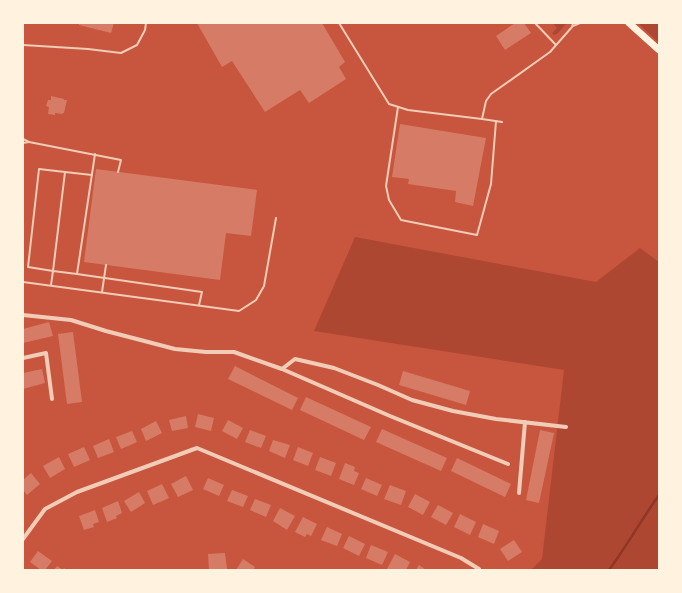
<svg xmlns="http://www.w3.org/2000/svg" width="682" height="593" viewBox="0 0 682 593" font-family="'Fira Sans Condensed',sans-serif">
<rect width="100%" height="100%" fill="#c8553d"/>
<g fill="#ae4732">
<path d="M553,23H567L557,34L554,35L552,33L557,28Z"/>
<path d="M637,23H659V43L638,23Z"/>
<path d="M355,237L596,282L640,248L659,262V570H531L542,559L564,370L314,331Z"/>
</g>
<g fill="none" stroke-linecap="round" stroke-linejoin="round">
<path stroke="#8f3625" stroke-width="2.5" d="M609,570C627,546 641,520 659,495"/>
</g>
<g fill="#d67c66">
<path d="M79,23H114L111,33L79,25Z"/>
<path d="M197,23H322L345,62L339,67L346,79L309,103L300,90L265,112L232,61L222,67Z"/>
<path d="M515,23H524L531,33L505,50L496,36Z"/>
<path d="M51,96L64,99V100H67L64,113H63L62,114L55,113V115L48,114L49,107L46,106L48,100H51Z"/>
<path d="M400,124L486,138L473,206L455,202L456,191L408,184L409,179L392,177Z"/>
<path d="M96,169L257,190L251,236L226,233L220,280L84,262Z"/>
<path d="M49,322L53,336L23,343V329Z"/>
<path d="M73,332L82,402L67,404L58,334Z"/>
<path d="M235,366L298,398L292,410L228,379Z"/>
<path d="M42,369L45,383L23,389V373Z"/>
<path d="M403,371L470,391L466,405L399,385Z"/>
<path d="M306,397L371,427L364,440L300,410Z"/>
<path d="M198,414L214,418L211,431L195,427Z"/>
<path d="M186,416L188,428L172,431L169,420Z"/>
<path d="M228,420L243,428L237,439L222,431Z"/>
<path d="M156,421L162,433L146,441L141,429Z"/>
<path d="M382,429L447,458L441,471L376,442Z"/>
<path d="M250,430L266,436L261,448L245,442Z"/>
<path d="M540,430L554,433L539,503L526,500Z"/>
<path d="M132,431L137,442L121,449L116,437Z"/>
<path d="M109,439L114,452L98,458L93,446Z"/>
<path d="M273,440L290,445L285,458L269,451Z"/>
<path d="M84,447L90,460L74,467L68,454Z"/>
<path d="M298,447L313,453L308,466L293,460Z"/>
<path d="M59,457L65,469L50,478L43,466Z"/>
<path d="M320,457L336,463L331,476L315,470Z"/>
<path d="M457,458L511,484L505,497L451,471Z"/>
<path d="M345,463L355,467L354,471L359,473L354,485L339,479Z"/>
<path d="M31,473L40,484L27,495L23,490V480Z"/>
<path d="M186,476L193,490L178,497L171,484Z"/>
<path d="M208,478L224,485L219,496L203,489Z"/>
<path d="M366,478L382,485L377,496L361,489Z"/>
<path d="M162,484L169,498L153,505L147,491Z"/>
<path d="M390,485L406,491L401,505L384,499Z"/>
<path d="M232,490L248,496L243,507L227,501Z"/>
<path d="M139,492L145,503L131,512L124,501Z"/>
<path d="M415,494L430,502L423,515L408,507Z"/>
<path d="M255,499L271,505L266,517L250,510Z"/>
<path d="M118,501L122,513L116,516L117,518L107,522L102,508Z"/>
<path d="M438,505L453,513L446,525L431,517Z"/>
<path d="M280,508L295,516L287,530L273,521Z"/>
<path d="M95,510L99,522L93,524L94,527L84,530L79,516Z"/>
<path d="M460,514L476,522L470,535L454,527Z"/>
<path d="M303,517L317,524L311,536L307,534L305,537L295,532Z"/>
<path d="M483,524L499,531L494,544L478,537Z"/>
<path d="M327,527L342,534L337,546L321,540Z"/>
<path d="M349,536L365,544L359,556L343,548Z"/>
<path d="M514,540L522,552L508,561L500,549Z"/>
<path d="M371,545L388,552L382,565L366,558Z"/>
<path d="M38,551L52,561L45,570H41L30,562Z"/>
<path d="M225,553L227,569L209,570L208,554Z"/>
<path d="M395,554L410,562L406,570H390L387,569Z"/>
<path d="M243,559L255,567L253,570H236Z"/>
<path d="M419,565L426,570H416Z"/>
<path d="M57,566L63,570L64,568L66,570H54Z"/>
</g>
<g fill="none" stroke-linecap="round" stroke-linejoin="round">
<g stroke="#f1ccb7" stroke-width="2">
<path d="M339,23L389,104L408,110L482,119L502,122"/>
<path d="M535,23L556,45"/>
<path d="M573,26L580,23"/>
<path d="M23,45L88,49L121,53L137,45L145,30L146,23"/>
<path d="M398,107L386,186L389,200L401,220L477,235L491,184L496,121"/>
<path d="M482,119L486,101L491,94L550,52L572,27L573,23"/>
<path d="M23,139L29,142L121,160L118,172"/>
<path d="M23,143L29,142"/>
<path d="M65,172L92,175"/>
<path d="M77,274L202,292L199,305"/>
<path d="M23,282L239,311L256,300L264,286L276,218"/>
<path d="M51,285L53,271L28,267L39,169L65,172L53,271L77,274L95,154"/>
<path d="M102,292L106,265"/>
</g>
<g stroke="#f1ccb7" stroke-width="4">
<path d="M23,315L71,320L106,331L175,349L206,352H234L282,369L390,416L508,464"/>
<path d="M23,358L46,353L52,399"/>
<path d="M282,369L295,359L334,368L378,385L412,400L453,411L496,419L566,427"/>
<path d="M519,493L525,422"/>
<path d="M23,539L45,509L77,492L197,448L461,558L479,569L478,570"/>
</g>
<path stroke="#fff3e0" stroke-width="7" d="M629,23L659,50"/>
</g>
<rect width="682" height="593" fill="none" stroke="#fff3e0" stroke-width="48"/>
</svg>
